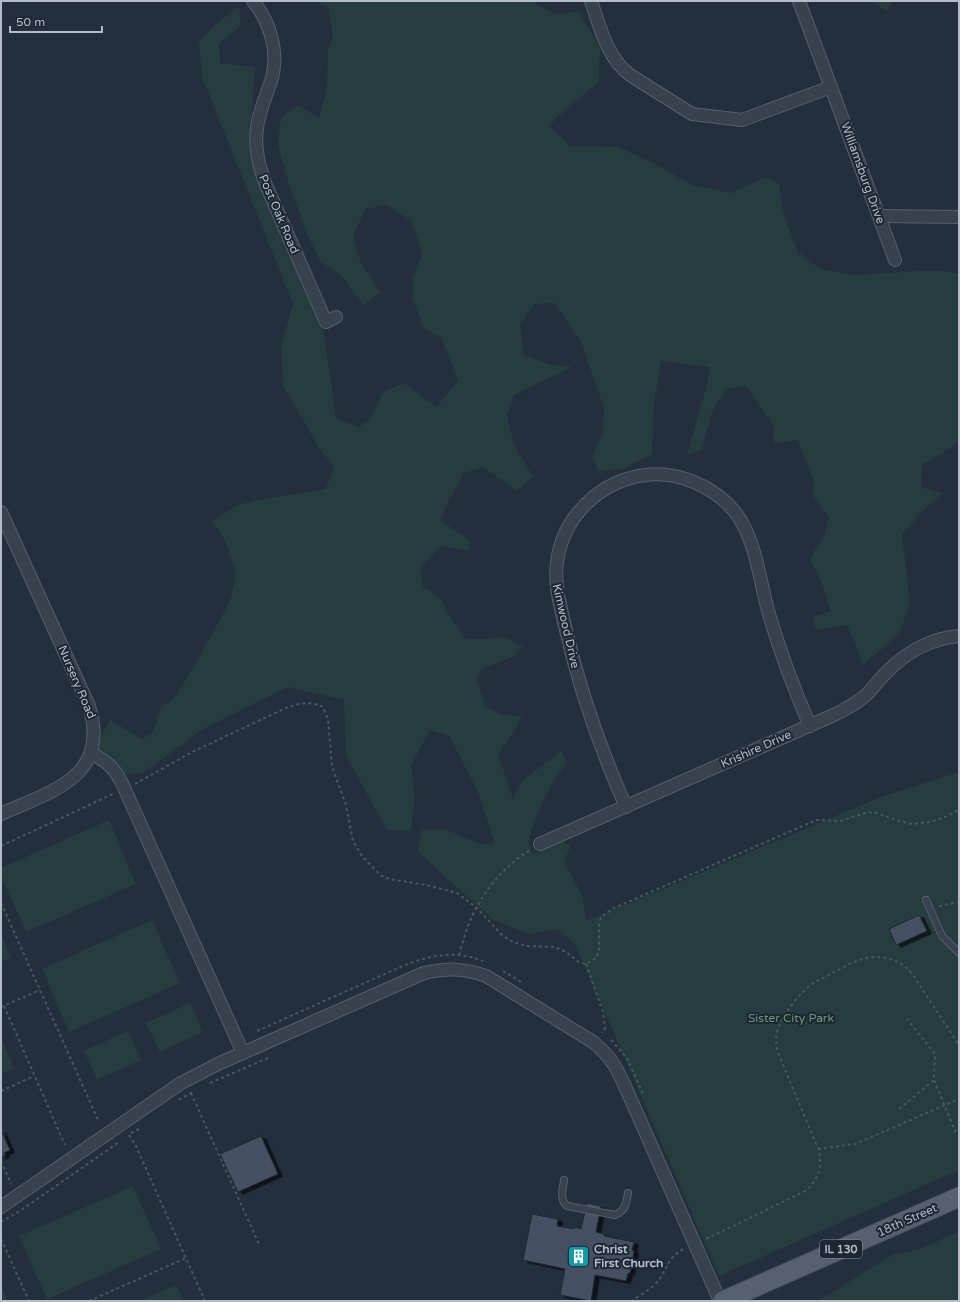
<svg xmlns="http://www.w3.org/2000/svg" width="960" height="1302" viewBox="0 0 960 1302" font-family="'Varela Round',sans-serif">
<defs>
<filter id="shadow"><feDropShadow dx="4.5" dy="2.5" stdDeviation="0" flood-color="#0009"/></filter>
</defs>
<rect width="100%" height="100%" fill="#242f3e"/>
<g fill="#263c3f">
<path d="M316,1H536L537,4L556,14L579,12L600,48L599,81L554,120L550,127L570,146L618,147L652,162L692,185L731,193L765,177L779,184L783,211L797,251L820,269L853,275L919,271H945L959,274V438C956,448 931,459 922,465L921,487L943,493L924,510L902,534L910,602L901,630L884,647L863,665L847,625L815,630L813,617L831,611L820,578L811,561L815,549L824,538L829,517L813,496L814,480L797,440L773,444L774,426L746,386L726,389L712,412L702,449L687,455L706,388L710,367L661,361L654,404L652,454L624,469L598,471L592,457L602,436L604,408L581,342L555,303L534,304L520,324L524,355L549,364L572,367L514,395L507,415L514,445L533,477L517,491L483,467L464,473L450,498L440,520L470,541L469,551L442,546L420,567L423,587L441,599L448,615L466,639H484L505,637L523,647L515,656L482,669L477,679L485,706L500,714L522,717L513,733L498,754L513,798L523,780L561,751L567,763L549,788L535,820L528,842L533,855L554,840L571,845L564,862L583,897L586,921L881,797L959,772V1170L719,1276L575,944L557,929L529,934L493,920L417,851L422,830L445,829L480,844L495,843L478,792L449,736L430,730L411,765L415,798L411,831L387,830L346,756L344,700L288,687L203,729L143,773L109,775L95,759L99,739L110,720L142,739L153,732L161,707L174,698L192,670L230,601L236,574L225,540L212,521L238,505L257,500L326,489L334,466L321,451L283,385L281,347L293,304L202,77L199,42L215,25L239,6L241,26L219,43L220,63L255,67L250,143L312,296L324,334L336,418L359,427L371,418L383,392L404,383L436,407L458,381L442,339L423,327L413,299V279L422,253L411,220L386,205L365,209L353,237L361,263L380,292L363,306L341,275L320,261L309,238L290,188L278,145L281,117L298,105L319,118L327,87L328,50L333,37L328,8Z"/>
<path d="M870,1H892L887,11Z"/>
<path d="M109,820L136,884L26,932L1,876V868Z"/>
<path d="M152,920L180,983L69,1032L42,969Z"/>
<path d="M1,935L11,958L1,962Z"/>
<path d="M190,1003L203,1032L160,1052L146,1023Z"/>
<path d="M128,1031L141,1060L97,1080L84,1051Z"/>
<path d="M1,1037L14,1068L1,1074Z"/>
<path d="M133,1186L161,1249L47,1299L19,1236Z"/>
<path d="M959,1231V1301H818L892,1255L923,1248Z"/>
<path d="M1,1284L8,1301H1Z"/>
<path d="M176,1285L183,1301H140Z"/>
</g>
<g fill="#455162" stroke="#1f2835" filter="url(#shadow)">
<path d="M919,915L927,931L896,945L889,929Z"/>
<path d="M1,1130L10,1150L4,1153L5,1155L1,1157Z"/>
<path d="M261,1136L278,1174L238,1192L220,1154Z"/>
<path d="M587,1203L601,1206L596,1232L604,1234V1236L634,1242L632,1250L634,1251L630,1273H628L626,1281L595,1275L591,1301L560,1295L565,1269L523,1260L532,1214L558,1219L557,1226L574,1229V1227L581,1229Z"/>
</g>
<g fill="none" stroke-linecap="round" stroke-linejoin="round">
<defs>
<g id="lane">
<path d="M926,900L942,936L959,953"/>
<path d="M564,1180C563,1189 559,1199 567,1206L615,1215C626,1210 626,1204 628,1193"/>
</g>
<g id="street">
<path d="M253,1C270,22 279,51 272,78C267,95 259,110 257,128C254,148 259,167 266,185L326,322L336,317"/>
<path d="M591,1C600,27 607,58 630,75L692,114L742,120L831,87"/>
<path d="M799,1L895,260"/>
<path d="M879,216L959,217"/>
<path d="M1,512L89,706C111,777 52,791 1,814"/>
<path d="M91,753C107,762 113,766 122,783L243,1053"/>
<path d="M626,807C600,748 579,688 565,626C560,605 554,583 557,562C563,516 600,481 645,475C678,471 714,486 735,512C757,541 759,580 769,614C780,652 794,689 810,726"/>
<path d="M540,844L836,714C847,708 858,703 867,694C874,687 880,678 888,671C906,652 932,638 959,636"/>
<path d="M1,1207L181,1083L220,1063L424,973C448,968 463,968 486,976L593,1042C612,1057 619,1072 628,1093L720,1301"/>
</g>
<path id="primary" d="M723,1301L959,1197"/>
</defs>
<use href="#lane" stroke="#565f6c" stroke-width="8"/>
<use href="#street" stroke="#565f6c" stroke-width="14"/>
<use href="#primary" stroke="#414a57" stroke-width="21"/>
<g stroke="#44595c" stroke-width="2" stroke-dasharray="3 3" stroke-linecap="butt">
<path d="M135,784L194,751L286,708C298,703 311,701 323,707L328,719L332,767L346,805L353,841L362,856L380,875L389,879L426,885L457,893L477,908L502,935L511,941L525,946L555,947L566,952L580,963L586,964L590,962L596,958L599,951V922L602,916L614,908L805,825L817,820L840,821L865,813L874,812L899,821L912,824L930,822L945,817L959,810"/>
<path d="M1,846L115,793"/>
<path d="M1,903L99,1122"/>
<path d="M939,906L959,902"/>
<path d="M459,955C463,941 467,927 473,914C486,888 506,865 530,850"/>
<path d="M586,964L603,1012L605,1028L602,1033"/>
<path d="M503,971L523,983"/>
<path d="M4,1006L65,1145"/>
<path d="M1,1007L40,990"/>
<path d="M257,1031L405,965C432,955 455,950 483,961"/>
<path d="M611,1040L627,1058L644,1096"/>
<path d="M934,1080L956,1133"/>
<path d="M210,1083L268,1058"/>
<path d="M1,1091L34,1076"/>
<path d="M191,1093L259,1244"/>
<path d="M179,1100L192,1092"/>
<path d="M899,1109L934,1080L935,1054L907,1019"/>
<path d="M1,1120V1122"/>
<path d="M131,1133L139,1129"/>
<path d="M129,1135L135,1144L205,1301"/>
<path d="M818,1149L855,1144L959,1099"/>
<path d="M1,1161L11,1184"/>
<path d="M1,1222L23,1209L119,1142"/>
<path d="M1,1239L29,1301"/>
<path d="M706,1239L807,1190C819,1177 822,1169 819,1151L781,1060C778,1053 776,1046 776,1039C777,1019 799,993 815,982C821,979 828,976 834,972C841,969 848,964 856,961C876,953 900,957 913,975L959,1045"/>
<path d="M89,1301L186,1258"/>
<path d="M631,1301C639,1296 650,1290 657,1282C669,1268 665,1259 685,1248"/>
</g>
<use href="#lane" stroke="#38414e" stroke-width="6"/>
<use href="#street" stroke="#38414e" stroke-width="12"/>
<use href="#primary" stroke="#56606e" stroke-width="19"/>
</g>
<defs>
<symbol id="building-square" viewBox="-11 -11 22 22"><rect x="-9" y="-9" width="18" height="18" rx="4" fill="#0f9aa8" stroke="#1d2633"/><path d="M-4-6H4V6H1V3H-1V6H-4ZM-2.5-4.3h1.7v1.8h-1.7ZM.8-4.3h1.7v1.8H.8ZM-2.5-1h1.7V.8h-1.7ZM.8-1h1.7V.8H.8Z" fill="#fff"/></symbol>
</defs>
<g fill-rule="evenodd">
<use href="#building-square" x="566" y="1244" width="25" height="25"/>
</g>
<g text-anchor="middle" stroke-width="4" stroke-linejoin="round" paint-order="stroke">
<rect fill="#1d2633" stroke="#878f9c" stroke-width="1" x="820" y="1240" width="42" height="18" rx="3"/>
<g font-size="11" font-weight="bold" fill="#b4bcc9">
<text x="841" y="1253">IL 130</text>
</g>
<g font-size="12" fill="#b4bcc9" stroke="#1d2633">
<text transform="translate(863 173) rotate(70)" y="4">Williamsburg Drive</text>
<text transform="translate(279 214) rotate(67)" y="4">Post Oak Road</text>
<text transform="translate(566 626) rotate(77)" y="4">Kimwood Drive</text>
<text transform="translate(77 682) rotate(67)" y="4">Nursery Road</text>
<text transform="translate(756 749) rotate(-24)" y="4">Krishire Drive</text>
<text transform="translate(907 1220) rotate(-24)" y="4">18th Street</text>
</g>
<g font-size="12" fill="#6b9a76" stroke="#1d2633">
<text x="791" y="1022">Sister City Park</text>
</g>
<g font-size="12" font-weight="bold" fill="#b4bcc9" stroke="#1d2633" text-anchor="start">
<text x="594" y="1253">Christ<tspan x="594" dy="14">First Church</tspan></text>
</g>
</g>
<rect width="960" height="1302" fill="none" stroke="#b4bcc9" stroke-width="4"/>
<path d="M10 26v6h92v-6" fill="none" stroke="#b4bcc9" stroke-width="2"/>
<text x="16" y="26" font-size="12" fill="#b4bcc9" stroke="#1d2633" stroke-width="3" paint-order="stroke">50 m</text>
</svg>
